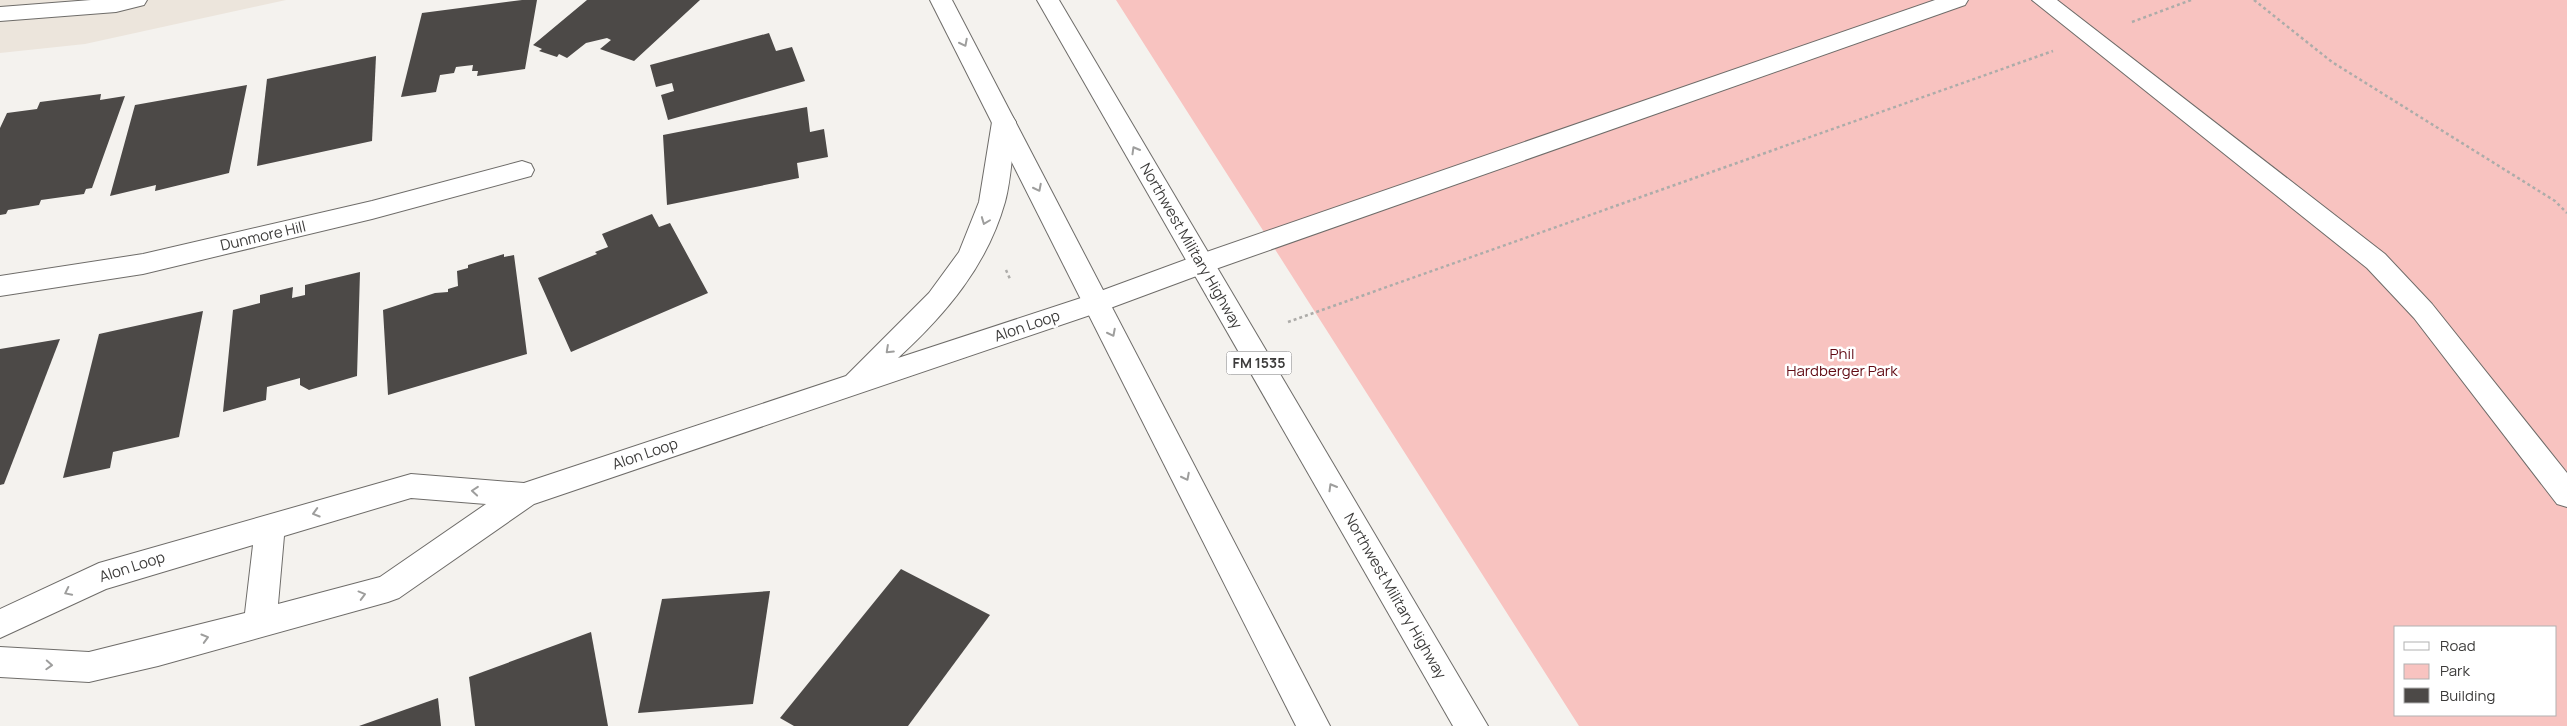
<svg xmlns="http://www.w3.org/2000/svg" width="2567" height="726" viewBox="0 0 2567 726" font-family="Manrope,sans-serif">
<rect width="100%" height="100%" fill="#f4f2ee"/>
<path fill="#ece5dc" d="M0,0H286L85,44L0,53Z"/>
<path fill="#f8c3c0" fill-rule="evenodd" d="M1116,0H2567V726H1579ZM2396,627H2556V715H2396Z"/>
<g fill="#4c4947">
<path d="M522,0H537L525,69L477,76L478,71H472L473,65L456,67L454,73L440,75L436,92L401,97L422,13Z"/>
<path d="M587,0H700L634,61L600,49L611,40L607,38L586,43L567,58L559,54L557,57L539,51L542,49L533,45Z"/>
<path d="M769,33L776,51L792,47L805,81L668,120L661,95L674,91L672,83L656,87L650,65Z"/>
<path d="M376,56L372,141L257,166L267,79Z"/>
<path d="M247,85L229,173L155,191L156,185L110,196L135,105Z"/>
<path d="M101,94L100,100L125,96L92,188L86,189L84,194L41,200L39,205L8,210L6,214L0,215V128L7,113L37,109L40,102Z"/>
<path d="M807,107L810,132L824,129L828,157L797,163L799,178L667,205L663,135Z"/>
<path d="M652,214L659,227L670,223L708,293L571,352L538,278L597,254L595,252L608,247L602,234Z"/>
<path d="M504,254V257L514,255L527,354L388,395L383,310L435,293L448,292V289L458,286L457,271L468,268V265Z"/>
<path d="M360,272L357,376L309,390L300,385V378L267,387L266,400L223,412L233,310L260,303V295L293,287L292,298L305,295V285Z"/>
<path d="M203,311L179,437L113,452L110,468L63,478L99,334Z"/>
<path d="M60,339L4,484L0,485V349Z"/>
<path d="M901,569L990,615L908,726H794L780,718Z"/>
<path d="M770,591L753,704L638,713L662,599Z"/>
<path d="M591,632L608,726H475L469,677Z"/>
<path d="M438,698L441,726H359Z"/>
</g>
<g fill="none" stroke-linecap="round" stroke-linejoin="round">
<defs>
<g id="lane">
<path d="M91,0H147L144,5L116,12L0,21V7Z"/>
<path d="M1935,0H1968L1965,5L1210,271L1201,274L1192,271L1188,264L1192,257Z"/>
<path d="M2032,0H2057L2385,254L2432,304L2567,473V507L2557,504L2414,318L2367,268Z"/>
</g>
<g id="street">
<path d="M1004,114L1012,116L1016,122C1012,148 1012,176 1005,202C987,266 946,314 898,358L1087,296L1201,254L1210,257L1214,264L1210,271L1105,310L534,504L399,598L388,602L158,666L89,682L0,677V647L89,652L245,613L253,545L106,589L0,638V609L99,563L411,474L524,483L846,376L929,293L959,252L979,202L992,122L996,116ZM411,498L486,504L380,577L278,604L284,536Z"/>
<path d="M522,161L531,164L534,170L531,176L372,219L143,274L0,296V276L143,254L372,201Z"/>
</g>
<g id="primary">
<path d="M930,0H952L1330,726H1296Z"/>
<path d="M1037,0H1059L1488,726H1453Z"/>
</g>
</defs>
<use href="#lane" stroke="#6e6c69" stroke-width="2"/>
<use href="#street" stroke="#6e6c69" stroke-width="2"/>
<use href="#primary" stroke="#6e6c69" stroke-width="2"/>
<g stroke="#adaca9" stroke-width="2.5" stroke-dasharray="3 3" stroke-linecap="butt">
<path d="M2254,0L2332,62L2555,201L2567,213"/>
<path d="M2132,22L2191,0"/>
<path d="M1006,270L1010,279"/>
<path d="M1288,322L2053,51"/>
</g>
<use href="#lane" fill="#fff" fill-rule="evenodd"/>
<use href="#street" fill="#fff" fill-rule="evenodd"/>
<use href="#primary" fill="#fff" fill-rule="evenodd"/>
</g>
<defs><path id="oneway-chevron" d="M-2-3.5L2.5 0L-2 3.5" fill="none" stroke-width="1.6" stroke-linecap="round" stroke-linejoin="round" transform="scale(1.25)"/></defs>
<g stroke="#9e9e9d">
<use href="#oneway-chevron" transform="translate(964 43) rotate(63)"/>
<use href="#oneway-chevron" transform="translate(1135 150) rotate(-120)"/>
<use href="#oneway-chevron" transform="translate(1038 188) rotate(63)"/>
<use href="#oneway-chevron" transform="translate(985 221) rotate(111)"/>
<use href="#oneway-chevron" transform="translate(1112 333) rotate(63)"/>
<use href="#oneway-chevron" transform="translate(889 350) rotate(137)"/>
<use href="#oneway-chevron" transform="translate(1186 477) rotate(63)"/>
<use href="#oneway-chevron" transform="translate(1332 487) rotate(-120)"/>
<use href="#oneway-chevron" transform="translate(475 491) rotate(-175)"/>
<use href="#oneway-chevron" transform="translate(316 513) rotate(164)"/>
<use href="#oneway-chevron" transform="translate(68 592) rotate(154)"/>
<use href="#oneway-chevron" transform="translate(362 595) rotate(-15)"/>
<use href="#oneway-chevron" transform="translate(205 638) rotate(-16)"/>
<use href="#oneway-chevron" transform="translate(49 665) rotate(3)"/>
</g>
<g text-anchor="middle" stroke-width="5" stroke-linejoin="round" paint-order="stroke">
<rect fill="#fff" stroke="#777676" stroke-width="1" x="1226.5" y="351.5" width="65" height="23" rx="4"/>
<g font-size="14" font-weight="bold" fill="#3d3c3b">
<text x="1259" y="368">FM 1535</text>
</g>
<g font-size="15" fill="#3d3c3b" stroke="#fff">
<text transform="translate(263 236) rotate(-13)" y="5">Dunmore Hill</text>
<text transform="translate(1191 246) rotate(60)" y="5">Northwest Military Highway</text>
<text transform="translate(1027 326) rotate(-19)" y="5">Alon Loop</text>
<text transform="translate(645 454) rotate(-19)" y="5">Alon Loop</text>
<text transform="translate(132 567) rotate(-18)" y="5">Alon Loop</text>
<text transform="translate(1395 596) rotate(60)" y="5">Northwest Military Highway</text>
</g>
<g font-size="15" fill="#620c15" stroke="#fff">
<text x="1842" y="359">Phil<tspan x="1842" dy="17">Hardberger Park</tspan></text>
</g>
</g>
<rect x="2394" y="626" width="162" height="90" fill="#ffffff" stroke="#b1b1b1"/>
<rect x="2404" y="642" width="25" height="8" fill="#ffffff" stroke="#b1b1b1"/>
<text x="2440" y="651" font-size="15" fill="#3d3c3b">Road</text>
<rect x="2404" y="664" width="25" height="15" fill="#f8c3c0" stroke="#b1b1b1"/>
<text x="2440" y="676" font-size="15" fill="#3d3c3b">Park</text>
<rect x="2404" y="688" width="25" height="15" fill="#4c4947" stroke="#b1b1b1"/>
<text x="2440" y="701" font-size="15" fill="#3d3c3b">Building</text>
</svg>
